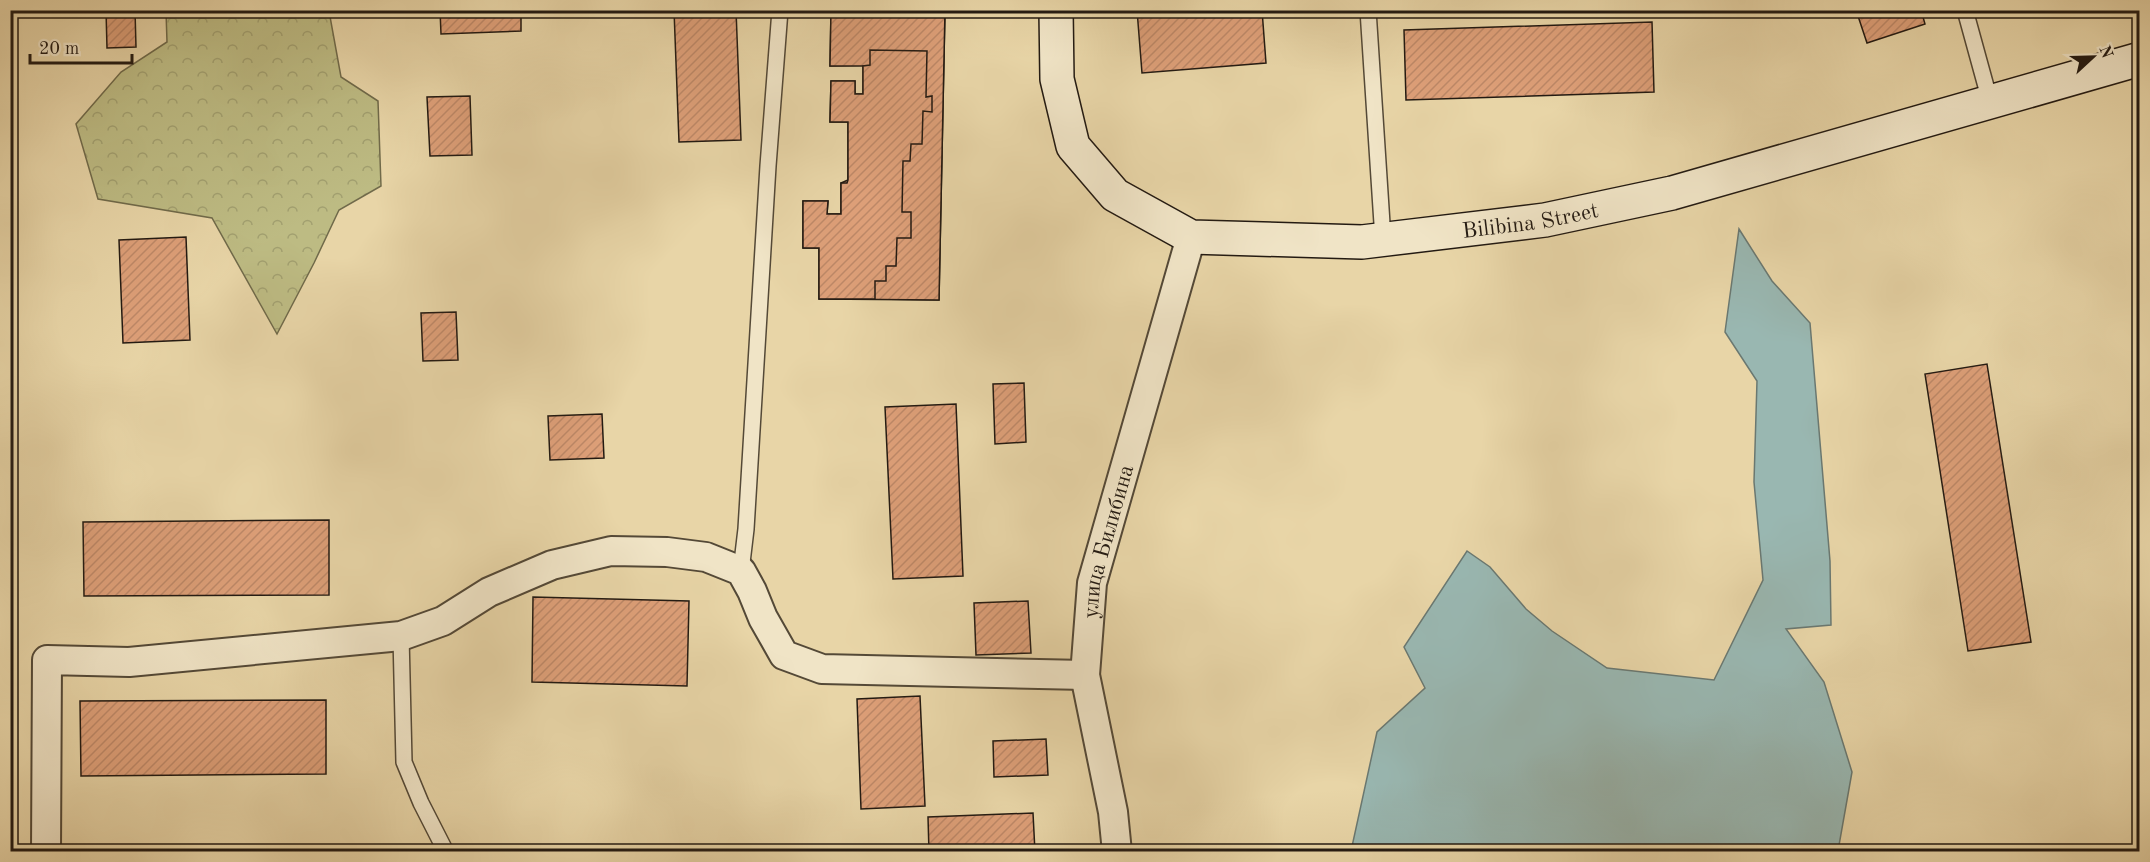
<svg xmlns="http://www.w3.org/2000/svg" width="2150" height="862" viewBox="0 0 2150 862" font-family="'Old Standard TT',serif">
<defs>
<pattern id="forest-crowns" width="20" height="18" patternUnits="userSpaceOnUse" patternTransform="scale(1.5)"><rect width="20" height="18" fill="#bdbb83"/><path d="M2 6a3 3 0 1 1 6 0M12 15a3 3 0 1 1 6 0" fill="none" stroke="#a2a070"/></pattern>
<pattern id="building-hatch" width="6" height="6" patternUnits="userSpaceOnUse" patternTransform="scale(1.5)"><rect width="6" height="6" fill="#dd9f78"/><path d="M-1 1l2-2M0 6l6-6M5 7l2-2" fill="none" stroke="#bd8867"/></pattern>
</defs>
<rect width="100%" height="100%" fill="#e8d5a7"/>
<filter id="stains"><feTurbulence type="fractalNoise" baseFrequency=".00333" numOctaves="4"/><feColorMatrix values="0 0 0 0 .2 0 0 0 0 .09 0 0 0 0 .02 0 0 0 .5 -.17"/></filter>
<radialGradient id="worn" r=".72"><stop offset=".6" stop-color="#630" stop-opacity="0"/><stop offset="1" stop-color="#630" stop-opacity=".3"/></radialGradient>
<path fill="url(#forest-crowns)" stroke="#706a4a" stroke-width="1.5" d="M166,11H329L341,77L378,101L381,186L339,210L314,263L277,334L212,218L98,199L76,124L121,72L167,42Z"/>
<path fill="#99b7b1" stroke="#6a7871" stroke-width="1.5" d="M1739,229L1772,281L1810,323L1830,561L1831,625L1786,629L1824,682L1852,772L1838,851H1351L1377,732L1425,688L1404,647L1467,551L1490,567L1526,609L1552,631L1607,668L1714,680L1763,580L1754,482L1757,381L1725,332Z"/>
<g fill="url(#building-hatch)" stroke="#231a12" stroke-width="1.5">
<path d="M106,10H135L136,47L107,48Z"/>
<path d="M440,10H521V31L441,34Z"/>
<path d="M674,10H736L741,140L679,142Z"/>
<path d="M831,10H945L939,300L875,299V281H886V266H896L897,238H911V212H902L903,161H910L911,144H922L923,111L932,112V96L926,97L927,51L870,50V65L830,66Z"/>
<path d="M831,10H945L939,300L819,299V248H803V201H828L827,214H841V183L848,180V122H830L831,81H855V94H863V66H830Z"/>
<path d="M1137,10H1262L1266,63L1142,73Z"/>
<path d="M1856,10H1921L1925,24L1867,43Z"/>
<path d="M1652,22L1654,92L1406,100L1404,30Z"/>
<path d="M870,50L927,51L926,97L932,96V112L923,111L922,144H911L910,161H903L902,212H911V238H897L896,266H886V281H875V299H819V248H803V201H828L827,214H841V183H847L848,180V122H830L831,81H855V94H863V66L870,65Z"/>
<path d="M470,96L472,155L430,156L427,97Z"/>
<path d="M186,237L190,340L123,343L119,240Z"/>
<path d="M456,312L458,360L423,361L421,313Z"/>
<path d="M1987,364L2031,642L1968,651L1925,374Z"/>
<path d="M1024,383L1026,442L995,444L993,384Z"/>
<path d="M956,404L963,576L893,579L885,407Z"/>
<path d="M602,414L604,458L550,460L548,416Z"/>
<path d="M329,520V595L84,596L83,522Z"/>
<path d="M533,597L689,601L687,686L532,682Z"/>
<path d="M1028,601L1031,653L976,655L974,603Z"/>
<path d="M920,696L925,806L861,809L857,699Z"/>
<path d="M326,700V774L81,776L80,701Z"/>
<path d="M1046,739L1048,775L994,777L993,741Z"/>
<path d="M1033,813L1035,852H929L928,817Z"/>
</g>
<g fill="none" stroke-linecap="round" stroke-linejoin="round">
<defs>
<g id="service">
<path d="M1368,10L1383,239"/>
<path d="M1965,10L1990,101"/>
<path d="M741,571L746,529L768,166L780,10"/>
<path d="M401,636L404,762L421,803L446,852"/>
</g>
<g id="minor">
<path d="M46,852L47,660L129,662L401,636L443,621L489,592L552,565L611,551L667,552L706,557L741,571L752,591L763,618L784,655L822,669L1085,675"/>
<path id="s1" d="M1117,852L1113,812L1085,675L1092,583L1191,237"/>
</g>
<g id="secondary">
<path id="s2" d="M1056,10L1057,79L1073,146L1115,195L1191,237L1362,242L1545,220L1672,193L2140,59"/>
</g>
</defs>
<use href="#service" stroke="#544937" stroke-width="18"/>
<use href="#minor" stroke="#544937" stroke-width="32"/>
<use href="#secondary" stroke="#231a12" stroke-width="36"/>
<use href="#service" stroke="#f0e4c6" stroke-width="15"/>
<use href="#minor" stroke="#f0e4c6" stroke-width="28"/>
<use href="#secondary" stroke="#f0e4c6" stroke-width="33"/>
</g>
<g text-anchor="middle" stroke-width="6" stroke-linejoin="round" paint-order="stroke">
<g font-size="22" fill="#231a12" stroke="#f0e4c6">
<text dy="8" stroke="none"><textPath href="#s2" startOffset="630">Bilibina Street</textPath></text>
<text dy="8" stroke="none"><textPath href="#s1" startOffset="316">улица Билибина</textPath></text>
</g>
</g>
<rect width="2150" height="862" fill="none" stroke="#e8d5a7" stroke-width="36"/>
<rect x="12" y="12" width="2126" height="838" fill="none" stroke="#231a12" stroke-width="3"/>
<rect x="18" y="18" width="2114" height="826" fill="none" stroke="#231a12" stroke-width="1.5"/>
<g transform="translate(2093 57) rotate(68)" stroke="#f0e4c6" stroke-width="4.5" paint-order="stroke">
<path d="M0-4.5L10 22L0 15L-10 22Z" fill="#231a12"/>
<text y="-9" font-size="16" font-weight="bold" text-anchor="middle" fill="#231a12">N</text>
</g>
<path d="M30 54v9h102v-9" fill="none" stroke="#231a12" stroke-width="3"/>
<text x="39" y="54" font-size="18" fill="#231a12" stroke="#f0e4c6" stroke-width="4.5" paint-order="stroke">20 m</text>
<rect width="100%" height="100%" filter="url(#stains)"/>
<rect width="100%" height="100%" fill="url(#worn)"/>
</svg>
